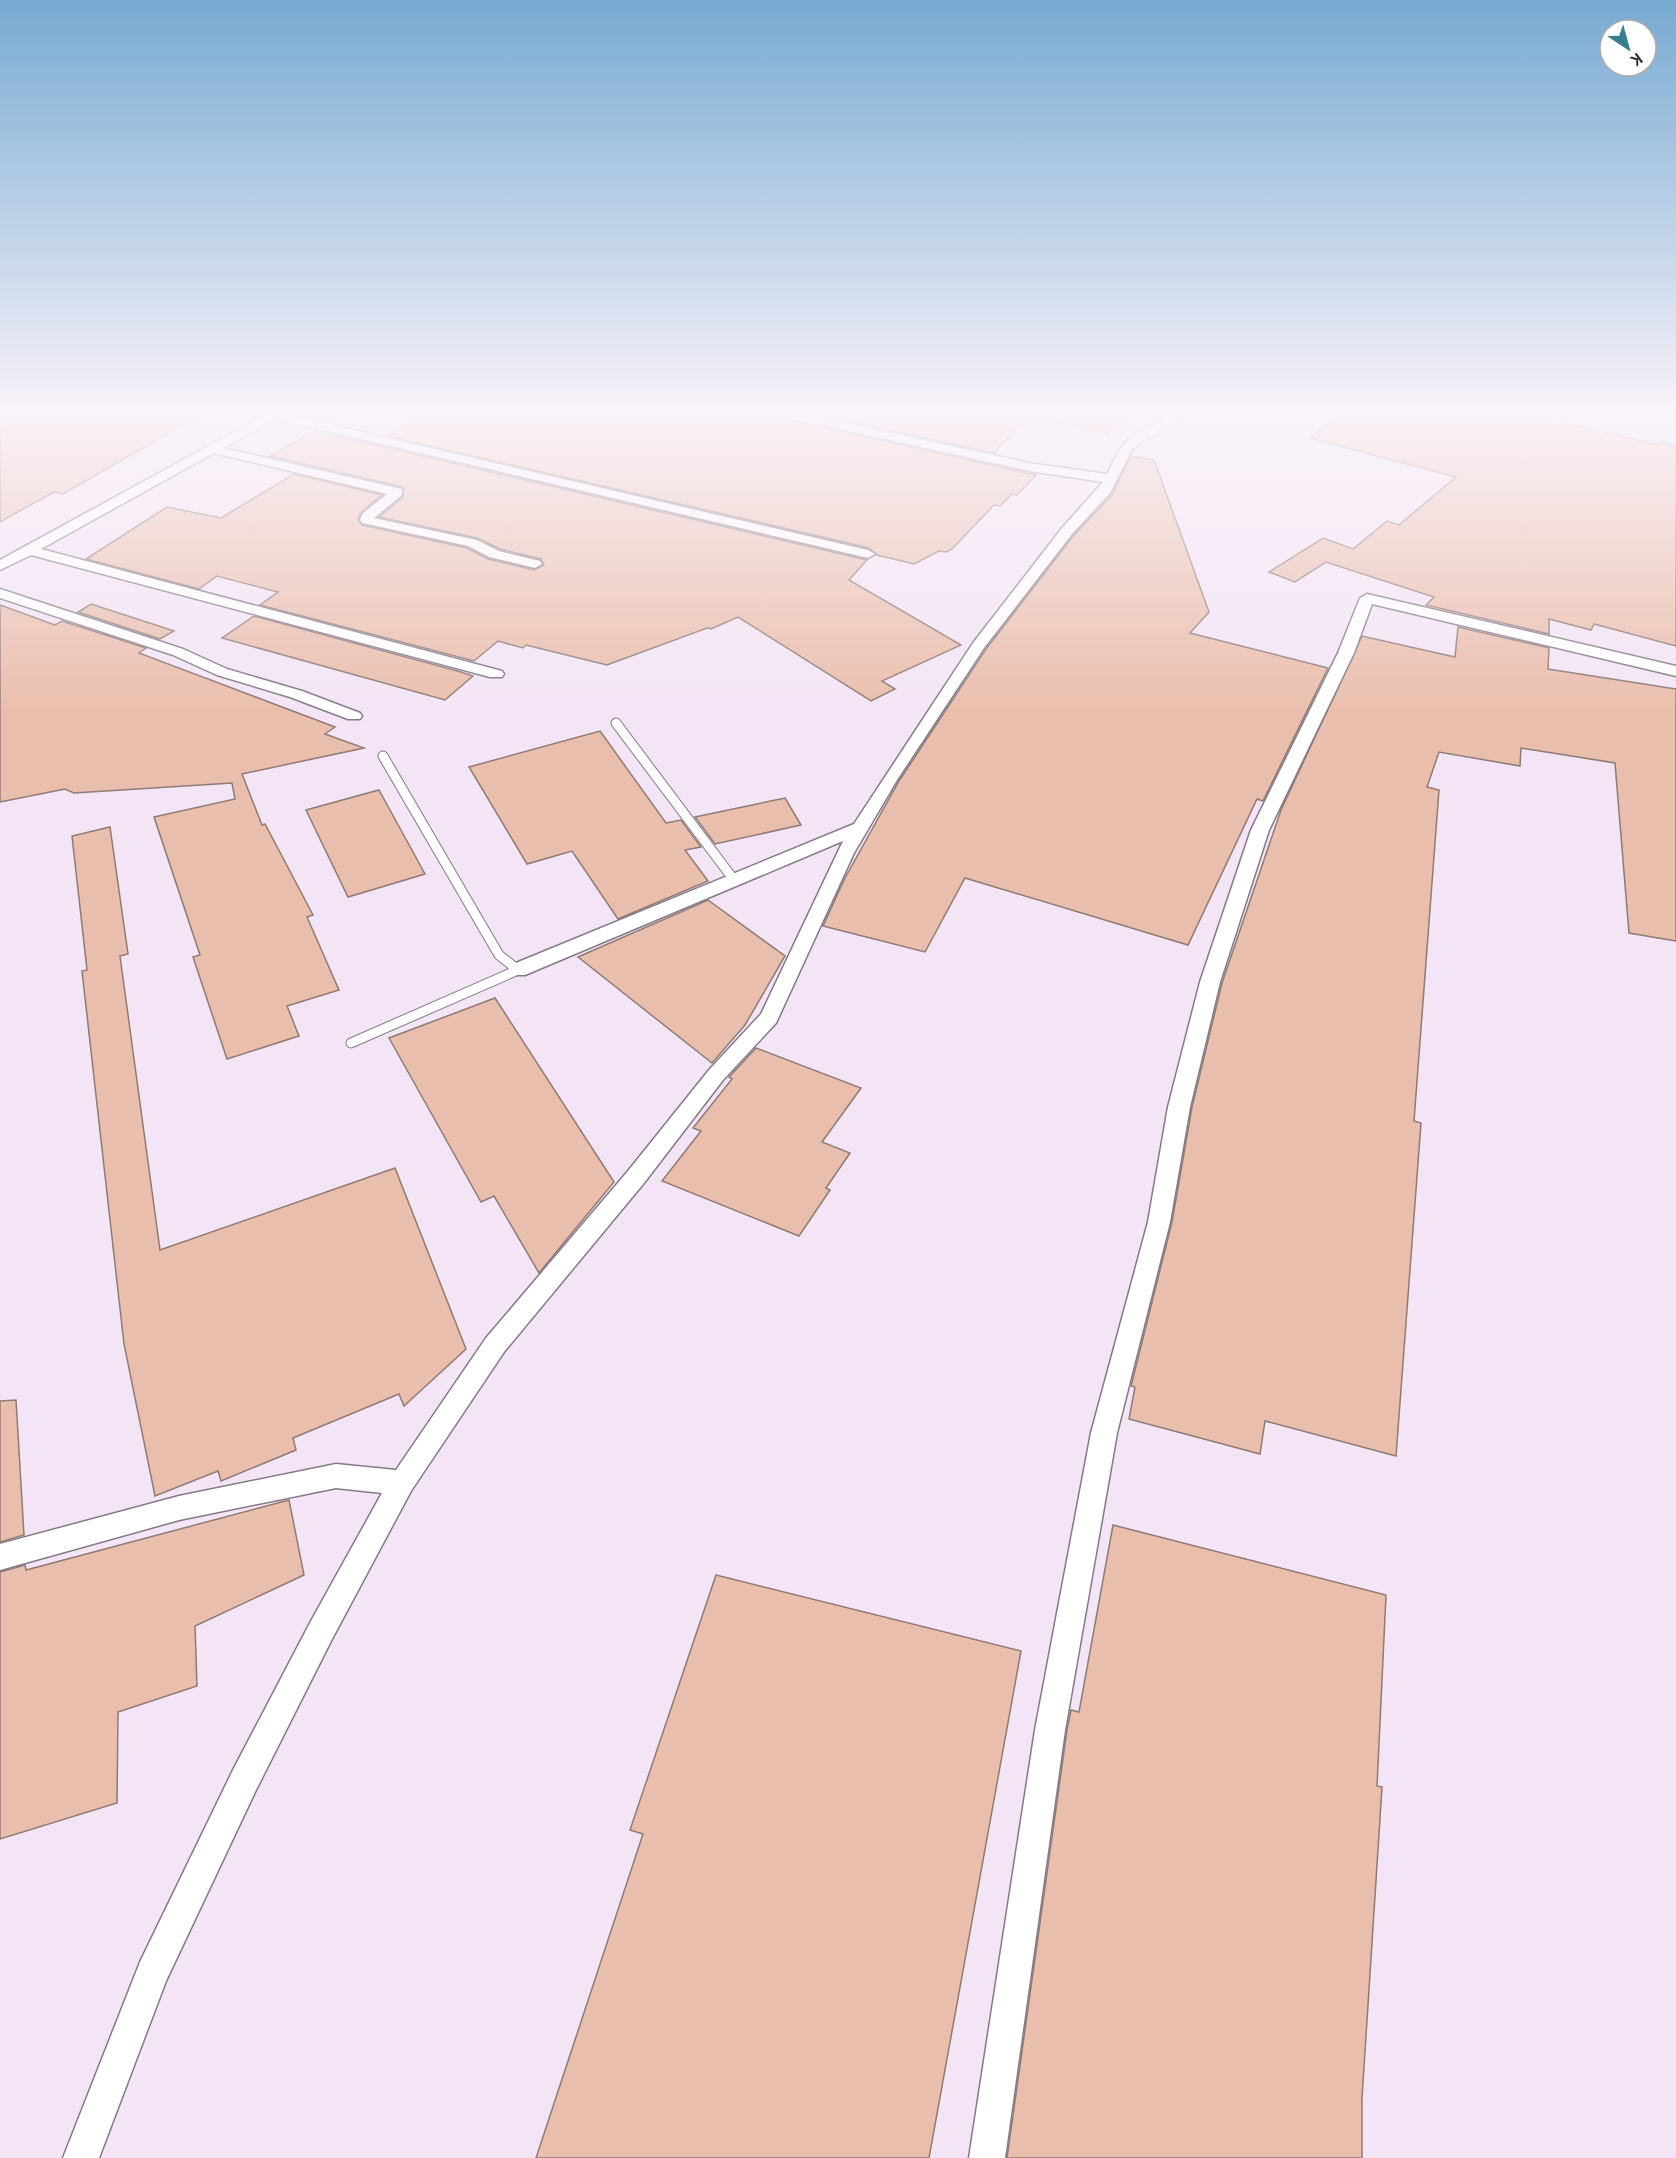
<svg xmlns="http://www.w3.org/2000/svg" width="1676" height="2158" viewBox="0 0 1676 2158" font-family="'PT Sans',sans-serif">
<rect width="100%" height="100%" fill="#f3e5f5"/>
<g fill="#eabeac" stroke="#8e7b74" stroke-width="1.5">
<path d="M0,410H209L63,494L54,492L0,522Z"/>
<path d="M430,410H764L772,416L1036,475L1017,495L1012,494L1000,506L994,505L952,549L946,552L939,551L914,564L877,555L869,548L387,436Z"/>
<path d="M799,410H1035L994,453Z"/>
<path d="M1037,410H1134L1108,434L1037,418Z"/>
<path d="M1344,410H1512L1561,428L1565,423L1659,445L1661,442L1676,446V646L1594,624L1591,630L1549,619V634L1426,605L1434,597L1326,562L1295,582L1269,572L1323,538L1353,549L1387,521L1399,525L1456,477L1310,438Z"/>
<path d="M315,431L867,560L849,580L961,645L882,681L895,689L871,701L738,617L711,629L707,628L607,665L526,645L523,648L498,641L474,661L260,605L278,592L217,576L199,589L86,559L167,507L221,518L294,474L382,495L361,512L358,519L362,525L467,548L488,559L534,570L544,565L541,559L500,549L477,538L379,517L403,497V487L270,456Z"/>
<path d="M1131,456L1154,460L1209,612L1190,633L1328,668L1263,801L1257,799L1188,945L965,878L925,952L823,926L845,878L899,781L986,649L1074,535L1112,495Z"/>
<path d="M91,604L174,631L160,639L78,612Z"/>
<path d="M0,605L55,625L62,621L146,648L139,653L335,727L325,734L364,748L242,774L262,825L265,824L313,915L307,917L339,990L287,1006L299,1036L227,1059L193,957L200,955L154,817L235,799L232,783L74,793L65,789L0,802Z"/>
<path d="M254,616L461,672L473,676L445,700L222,638Z"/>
<path d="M1458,627L1549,648L1548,669L1676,689V941L1629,933L1615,763L1521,748L1520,766L1439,752L1427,787L1439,790L1414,1121L1421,1123L1396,1456L1265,1421L1260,1454L1129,1419L1135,1387L1131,1386L1172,1222L1192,1107L1222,983L1281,810L1362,636L1455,657Z"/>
<path d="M600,731L666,823L681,820L701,847L685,850L708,881L618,919L572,851L527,864L469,767Z"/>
<path d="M379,790L425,874L348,897L306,810Z"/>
<path d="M785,798L801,825L715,844L695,817Z"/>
<path d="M110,827L128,954L120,956L160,1250L395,1168L466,1349L404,1406L399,1394L293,1438L296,1450L221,1481L218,1471L155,1496L124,1344L82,971L87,970L72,836Z"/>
<path d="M708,900L785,956L745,1025L712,1063L578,957Z"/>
<path d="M495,998L614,1182L539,1273L494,1196L481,1202L389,1038Z"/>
<path d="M756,1048L861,1088L822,1142L850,1153L826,1188L830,1190L799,1236L662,1181L701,1131L693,1128L732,1079L729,1077Z"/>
<path d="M16,1400L24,1535L0,1542V1401Z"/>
<path d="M289,1500L304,1575L195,1626L197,1686L118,1712L117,1803L0,1839V1572L25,1565L26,1570Z"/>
<path d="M1113,1525L1386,1595L1377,1786L1382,1787L1362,2098V2158H1007L1067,1730L1071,1710L1079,1712Z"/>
<path d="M716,1575L1021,1651L929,2158H536L643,1834L630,1830Z"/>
</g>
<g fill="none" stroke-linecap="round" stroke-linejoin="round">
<defs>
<g id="service">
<path d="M616,723L734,880"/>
<path d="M351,1043L518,970L499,955L383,756"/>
</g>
<g id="minor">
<path d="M274,410H289L285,414L868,550L875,554L868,558L275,419L224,448L402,489V495L374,518L477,540L499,551L540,561L542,564L535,568L489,557L468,546L362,523L360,520L363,513L387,494L214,453L41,549L502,671L504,674L502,677H490L31,555L0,570V560Z"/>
<path d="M766,410H788L1029,463L1107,474C1114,461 1120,444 1133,436C1150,426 1159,427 1171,410H1183L1171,428L1140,442L1132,450L1110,493L1072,534L984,648L897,780L854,853L776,1023L723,1080L644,1183L504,1352L411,1491L331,1641L255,1792L166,1981L99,2158H63L140,1962L233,1770L311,1621L382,1493L336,1488L179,1520L0,1570V1544L179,1496L336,1464L396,1470L486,1338L628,1171L709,1070L761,1014L843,841L525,975H511L508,970L511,965L854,824L973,643L1062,528L1103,482L1029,471L772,414Z"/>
<path d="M0,589L183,649L227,669L302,691L360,713L362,716L360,719H348L290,697L217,675L173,655L0,598Z"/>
<path d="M1367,594L1676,666V676L1372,604L1354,653L1269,830L1220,982L1190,1107L1170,1222L1117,1433L1065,1730L1005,2158H969L1035,1730L1091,1433L1148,1222L1168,1107L1200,982L1251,830L1338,653L1360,598Z"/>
</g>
</defs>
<use href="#service" stroke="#857988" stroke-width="11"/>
<use href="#minor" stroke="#857988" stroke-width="3"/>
<use href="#service" stroke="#fff" stroke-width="9"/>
<use href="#minor" fill="#fff" fill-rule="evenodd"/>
</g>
<linearGradient id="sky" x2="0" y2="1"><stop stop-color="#77aad2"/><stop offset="0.58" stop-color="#faf3fa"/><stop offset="1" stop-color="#faf3fa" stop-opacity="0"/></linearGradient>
<rect width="1676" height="712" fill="url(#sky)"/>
<g transform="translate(1628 48) rotate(144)"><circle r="28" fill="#ffffff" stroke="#aeacae" stroke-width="1.5"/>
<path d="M0-4.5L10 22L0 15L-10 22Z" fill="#397e8c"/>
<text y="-9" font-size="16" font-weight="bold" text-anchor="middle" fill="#342f35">K</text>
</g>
</svg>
